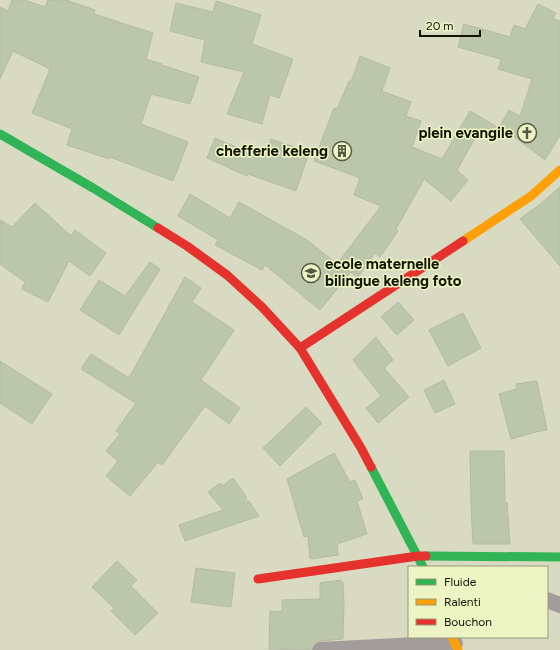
<svg xmlns="http://www.w3.org/2000/svg" width="560" height="650" viewBox="0 0 560 650" font-family="Figtree,sans-serif">
<rect width="100%" height="100%" fill="#d8dbc1"/>
<g fill="#bbc6aa" stroke="#b4baa7">
<path d="M12,0H25L45,7L48,0H66L95,10L94,14L153,33L146,59L162,64L161,65L199,77L190,104L151,94L141,124L188,142L173,181L110,157L109,159L67,145L72,129L32,113L50,69L13,51L0,79V7L8,11Z"/>
<path d="M216,1L261,15L252,44L293,59L279,98L270,95L262,124L227,114L244,72L201,62L205,40L170,31L176,3L213,12Z"/>
<path d="M538,4L556,13L553,19L560,21V135L545,160L500,126L509,110L520,116L532,79L498,69L501,59L458,47L464,24L510,37L514,25L525,29Z"/>
<path d="M360,56L390,68L382,91L411,102L406,116L421,121L412,147L442,159L470,111L499,128L491,141L478,133L457,170L468,180L451,201L424,179L396,229L398,231L380,257L375,253L358,277L351,272L320,310L265,265L262,270L215,245L218,240L178,216L190,194L230,218L239,202L307,240L337,264L381,206L354,195L360,178L314,161L327,126L334,108L337,109L349,81L351,82Z"/>
<path d="M215,138L264,159L271,139L309,152L296,191L248,174L247,176L207,158Z"/>
<path d="M560,187V266L520,219L539,205Z"/>
<path d="M35,203L71,236L75,230L106,253L90,276L69,261L48,302L22,289L25,282L0,264V220L12,227Z"/>
<path d="M150,262L160,269L119,335L80,310L99,280L125,296Z"/>
<path d="M185,277L201,288L192,302L234,330L201,380L240,408L229,424L205,406L162,465L158,462L130,496L106,476L118,461L106,451L120,434L116,431L136,403L81,369L91,354L129,378Z"/>
<path d="M398,302L414,320L397,335L381,317Z"/>
<path d="M463,313L481,348L448,366L429,330Z"/>
<path d="M376,337L393,360L384,368L409,397L378,423L366,408L381,396L353,360Z"/>
<path d="M0,361L52,394L32,424L0,403Z"/>
<path d="M444,380L455,404L435,413L424,390Z"/>
<path d="M537,381L547,430L536,432L511,439L499,394L517,389L516,384Z"/>
<path d="M306,407L322,423L280,466L263,448Z"/>
<path d="M470,451H504L505,503H507L510,544H473L471,505Z"/>
<path d="M334,453L350,482L355,480L363,499L357,501L367,534L337,544L338,555L310,559L308,536L304,537L287,479Z"/>
<path d="M233,478L247,498L243,502L244,503L248,500L259,516L185,541L179,525L223,510L208,492L220,483L222,486Z"/>
<path d="M117,561L137,580L131,586L158,613L135,635L111,611L114,608L92,587Z"/>
<path d="M196,568L235,573L231,607L191,602Z"/>
<path d="M341,580V582H343L344,605L343,639L320,641L315,642L312,645L311,650L269,649L270,611L282,612V600L320,599V583Z"/>
</g>
<g fill="none" stroke-linecap="round" stroke-linejoin="round">
<g stroke="#a29c9b" stroke-width="16">
<path d="M547,600L560,605"/>
<path d="M320,650L455,643"/>
</g>
<g stroke="#30b455" stroke-width="9">
<path d="M0,134L93,188L158,228"/>
<path d="M371,467L423,567"/>
<path d="M426,556L560,557"/>
</g>
<g stroke="#ff9f0a" stroke-width="9">
<path d="M463,241L531,196L560,170"/>
<path d="M452,637L458,650"/>
</g>
<g stroke="#e5322d" stroke-width="9">
<path d="M158,228L187,246L227,275L262,307L300,348L361,448L371,467"/>
<path d="M300,348L463,241"/>
<path d="M258,579L418,556H426"/>
</g>
</g>
<defs>
<symbol id="church-ring" viewBox="-11 -11 22 22"><circle r="9.5" fill="#edf4c3" stroke="#575946" stroke-width="1.5"/><path d="M-1.2-6h2.4v3.5h3.3v2.4h-3.3V6h-2.4V-.1h-3.3v-2.4h3.3Z" fill="#575946"/></symbol>
<symbol id="building-ring" viewBox="-11 -11 22 22"><circle r="9.5" fill="#edf4c3" stroke="#575946" stroke-width="1.5"/><path d="M-4-6H4V6H1V3H-1V6H-4ZM-2.5-4.3h1.7v1.8h-1.7ZM.8-4.3h1.7v1.8H.8ZM-2.5-1h1.7V.8h-1.7ZM.8-1h1.7V.8H.8Z" fill="#575946"/></symbol>
<symbol id="school-ring" viewBox="-11 -11 22 22"><circle r="9.5" fill="#edf4c3" stroke="#575946" stroke-width="1.5"/><path d="M0-5L7-2L0 1L-7-2ZM-4 1L0 2.5L4 1V4Q0 6-4 4Z" fill="#575946"/></symbol>
</defs>
<g fill-rule="evenodd">
<use href="#church-ring" x="516" y="122" width="22" height="22"/>
<use href="#building-ring" x="331" y="140" width="22" height="22"/>
<use href="#school-ring" x="300" y="262" width="22" height="22"/>
</g>
<g text-anchor="middle" stroke-width="3" stroke-linejoin="round" paint-order="stroke">
<g font-size="15" font-weight="bold" fill="#111303" stroke="#edf4c3" text-anchor="end">
<text x="513" y="138">plein evangile</text>
<text x="328" y="156">chefferie keleng</text>
<text x="325" y="269" text-anchor="start">ecole maternelle<tspan x="325" dy="17">bilingue keleng foto</tspan></text>
</g>
</g>
<rect x="408" y="566" width="140" height="72" fill="#edf4c3" stroke="#959a76"/>
<rect x="416" y="579" width="20" height="6" fill="#30b455" stroke="#959a76"/>
<text x="444" y="586" font-size="12" fill="#111303">Fluide</text>
<rect x="416" y="599" width="20" height="6" fill="#ff9f0a" stroke="#959a76"/>
<text x="444" y="606" font-size="12" fill="#111303">Ralenti</text>
<rect x="416" y="619" width="20" height="6" fill="#e5322d" stroke="#959a76"/>
<text x="444" y="626" font-size="12" fill="#111303">Bouchon</text>
<path d="M420 30v6h60v-6" fill="none" stroke="#111303" stroke-width="2"/>
<text x="426" y="30" font-size="12" fill="#111303" stroke="#edf4c3" stroke-width="3" paint-order="stroke">20 m</text>
</svg>
